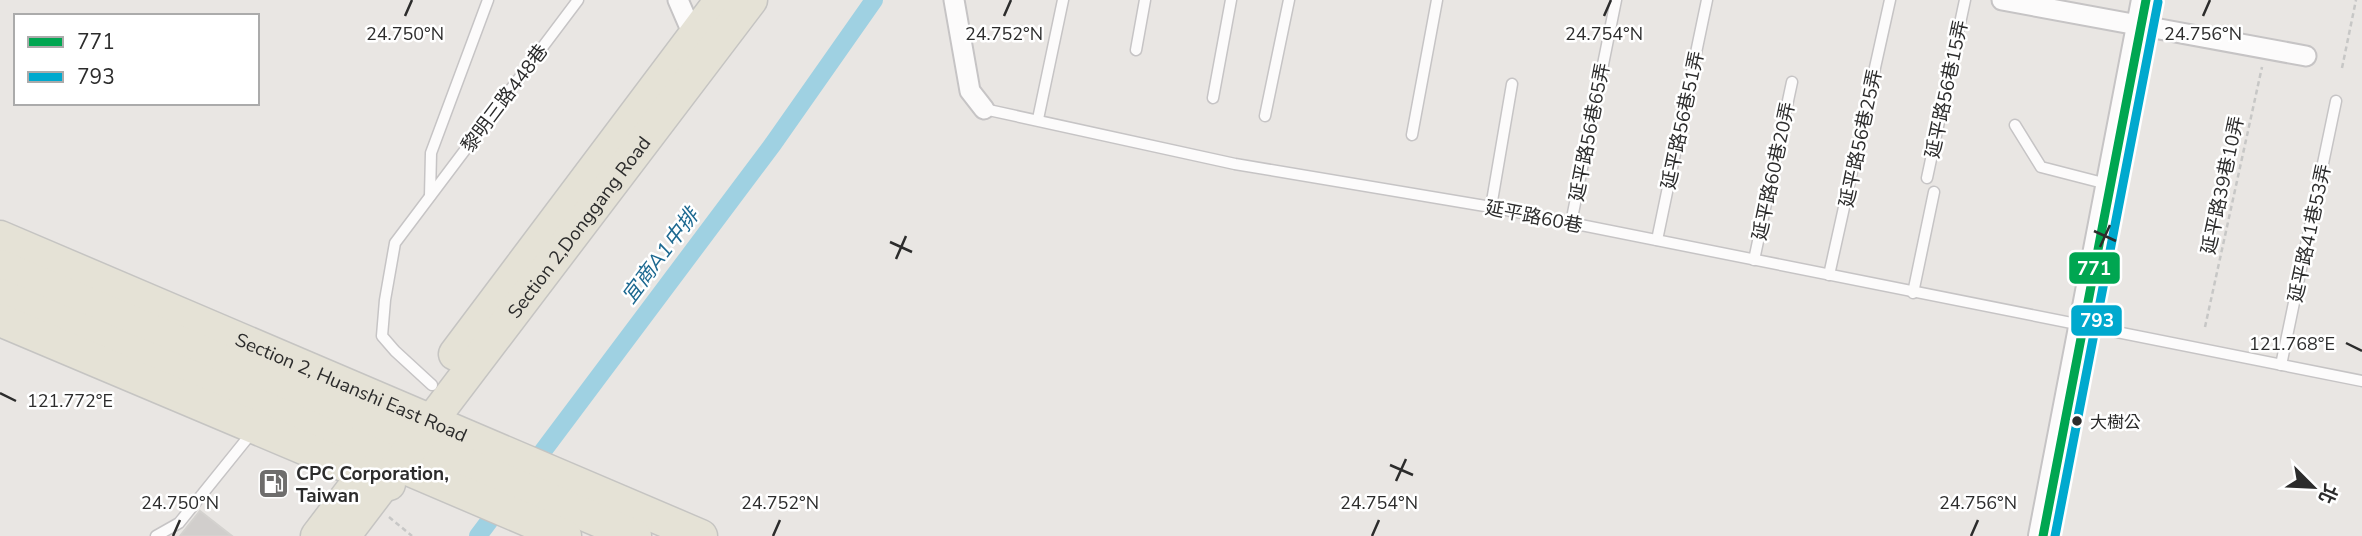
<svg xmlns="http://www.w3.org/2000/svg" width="2362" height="536" viewBox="0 0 2362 536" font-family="'Nunito Sans','Noto Sans TC',sans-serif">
<rect width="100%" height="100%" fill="#e9e6e3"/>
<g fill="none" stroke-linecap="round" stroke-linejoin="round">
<g stroke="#9fd1e2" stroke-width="18">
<path d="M528,471L773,144L874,0"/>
<path d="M478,536L502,504"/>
</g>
</g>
<path fill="#d1cecc" stroke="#d4d2cf" stroke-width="2" d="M200,511L232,536H180Z"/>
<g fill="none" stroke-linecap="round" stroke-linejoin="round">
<defs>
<g id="lane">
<path d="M1136,50L1145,0"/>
<path d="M1213,98L1231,0"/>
<path d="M984,109L1235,164L1491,207L2362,381"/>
<path d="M1265,116L1289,0"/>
<path d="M1038,119L1063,0"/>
<path d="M2015,125L2041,167L2107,184"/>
<path d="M1412,135L1437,0"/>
<path d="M1927,178L1965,0"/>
<path d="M430,196L431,153L488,0"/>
<path d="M1491,207L1512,84"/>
<path d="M1571,223L1616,0"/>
<path d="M1657,240L1707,0"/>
<path d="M1754,260L1792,82"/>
<path d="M1829,275L1890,0"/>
<path d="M1913,293L1934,192"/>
<path d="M2281,365L2336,101"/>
<path d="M432,385L395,351L382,336L385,300L395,243L578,0"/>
<path d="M156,536L179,523L254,430"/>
</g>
<g id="street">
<path d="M678,0L697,44"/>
<path d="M954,0L970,91L984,109"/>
<path d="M2002,0L2306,56"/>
</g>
<path id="secondary" d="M2043,536L2146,0"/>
<g id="primary">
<path id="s1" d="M0,237L701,536"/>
<path d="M0,266L635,536"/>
<path d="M0,295L565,536"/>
<path d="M0,320L389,484"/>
<path d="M455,354L721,0"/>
<path d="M317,536L352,490"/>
<path id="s2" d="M344,536L751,0"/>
</g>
</defs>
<use href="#lane" stroke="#c6c4c5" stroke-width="13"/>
<use href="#street" stroke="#c6c4c5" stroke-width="23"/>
<use href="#secondary" stroke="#c6c4c5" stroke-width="32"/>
<use href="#primary" stroke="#c5c4c2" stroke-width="35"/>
<g stroke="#c7c7c6" stroke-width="2.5" stroke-dasharray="5 3.5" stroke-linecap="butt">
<path d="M2342,68L2356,0"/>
<path d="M2205,327L2262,67"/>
<path d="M389,517L412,536"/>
</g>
<use href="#lane" stroke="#fcfbfb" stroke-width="10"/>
<use href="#street" stroke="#fcfbfb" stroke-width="19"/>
<use href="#secondary" stroke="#fcfbfb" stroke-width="28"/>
<use href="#primary" stroke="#e5e2d6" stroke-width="32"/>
<defs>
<path id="bus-1" d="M2043,536L2146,0"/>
<path id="bus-2" d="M2055,536L2158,2"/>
</defs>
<use href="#bus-1" stroke="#fff" stroke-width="14"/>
<use href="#bus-2" stroke="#fff" stroke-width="14"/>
<use href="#bus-1" stroke="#00a651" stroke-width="9"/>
<use href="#bus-2" stroke="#00a9ce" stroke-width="9"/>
</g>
<path fill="none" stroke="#2c2c2c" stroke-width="2.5" d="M405,16L412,0M1004,16L1011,0M1604,16L1611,0M2203,16L2210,0M2094,231L2116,241M890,242L912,252M2100,247L2110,225M896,259L906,236M2346,343L2362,351M0,393L16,401M1390,465L1413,475M1396,481L1406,459M173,536L180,520M773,536L780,520M1372,536L1379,520M1971,536L1978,520"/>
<defs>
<symbol id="fuel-square" viewBox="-11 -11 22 22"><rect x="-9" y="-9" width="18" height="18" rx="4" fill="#6e6d6c" stroke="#fff"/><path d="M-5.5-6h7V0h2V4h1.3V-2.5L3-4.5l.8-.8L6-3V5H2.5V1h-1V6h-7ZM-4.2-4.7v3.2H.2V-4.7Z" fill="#fff"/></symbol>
</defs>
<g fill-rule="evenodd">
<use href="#fuel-square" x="256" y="466" width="35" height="35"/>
</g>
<circle fill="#2c2c2c" stroke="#fff" stroke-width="2.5" cx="2077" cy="421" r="6"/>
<g text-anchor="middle" stroke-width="5" stroke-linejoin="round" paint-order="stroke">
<g font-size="17" fill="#2c2c2c" stroke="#fff" text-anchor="start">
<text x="2090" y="428">大樹公</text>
</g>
<g font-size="19" fill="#2c2c2c" stroke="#fff">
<text transform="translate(1946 89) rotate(-78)" y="7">延平路56巷15弄</text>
<text transform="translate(504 98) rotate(-53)" y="7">黎明三路448巷</text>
<text transform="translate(1682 120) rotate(-78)" y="7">延平路56巷51弄</text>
<text transform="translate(1589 132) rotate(-79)" y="7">延平路56巷65弄</text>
<text transform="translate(1860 138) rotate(-78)" y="7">延平路56巷25弄</text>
<text transform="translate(1773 171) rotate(-78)" y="7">延平路60巷20弄</text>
<text transform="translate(2222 185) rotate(-78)" y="7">延平路39巷10弄</text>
<text transform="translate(1534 216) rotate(11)" y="7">延平路60巷</text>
<text dy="7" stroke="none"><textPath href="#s2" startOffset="388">Section 2,Donggang Road</textPath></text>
<text transform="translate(2309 233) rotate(-78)" y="7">延平路41巷53弄</text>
<text dy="7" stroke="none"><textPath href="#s1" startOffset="382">Section 2, Huanshi East Road</textPath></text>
</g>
<g font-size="19" font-weight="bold" fill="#2c2c2c" stroke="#fff" text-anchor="start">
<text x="296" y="480">CPC Corporation,<tspan x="296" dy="22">Taiwan</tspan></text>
</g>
<g font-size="21" font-style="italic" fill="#1c6890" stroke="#fff">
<text transform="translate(660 256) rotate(-53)" y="7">宜商A1中排</text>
</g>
</g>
<g font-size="18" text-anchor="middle" fill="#2c2c2c" stroke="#fff" stroke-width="5" stroke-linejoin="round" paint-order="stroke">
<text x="405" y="40">24.750°N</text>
<text x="1604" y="40">24.754°N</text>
<text x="2203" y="40">24.756°N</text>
<text x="1004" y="40">24.752°N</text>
<text x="2292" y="350">121.768°E</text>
<text x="70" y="407">121.772°E</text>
<text x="180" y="509">24.750°N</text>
<text x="780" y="509">24.752°N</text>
<text x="1379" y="509">24.754°N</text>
<text x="1978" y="509">24.756°N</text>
</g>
<g stroke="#fff" stroke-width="2.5">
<rect x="2068" y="251" width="53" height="34" rx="7" fill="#00a651"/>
<rect x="2070" y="304" width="53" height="33" rx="7" fill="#00a9ce"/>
</g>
<g font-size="19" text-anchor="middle" font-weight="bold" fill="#fff">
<text x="2094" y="275">771</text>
<text x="2097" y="327">793</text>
</g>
<rect x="14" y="14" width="245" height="91" fill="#ffffff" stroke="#ababab" stroke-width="2"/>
<rect x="28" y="37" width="35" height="10" fill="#00a651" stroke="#ababab" stroke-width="2"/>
<text x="77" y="49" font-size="21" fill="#2c2c2c">771</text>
<rect x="28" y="72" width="35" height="10" fill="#00a9ce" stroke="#ababab" stroke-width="2"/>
<text x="77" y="84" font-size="21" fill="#2c2c2c">793</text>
<g transform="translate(2313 487) rotate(114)" stroke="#ffffff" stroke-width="5" paint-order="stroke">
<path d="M0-5L12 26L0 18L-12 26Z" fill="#2c2c2c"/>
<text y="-10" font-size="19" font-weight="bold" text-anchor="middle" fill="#2c2c2c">北</text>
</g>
</svg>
